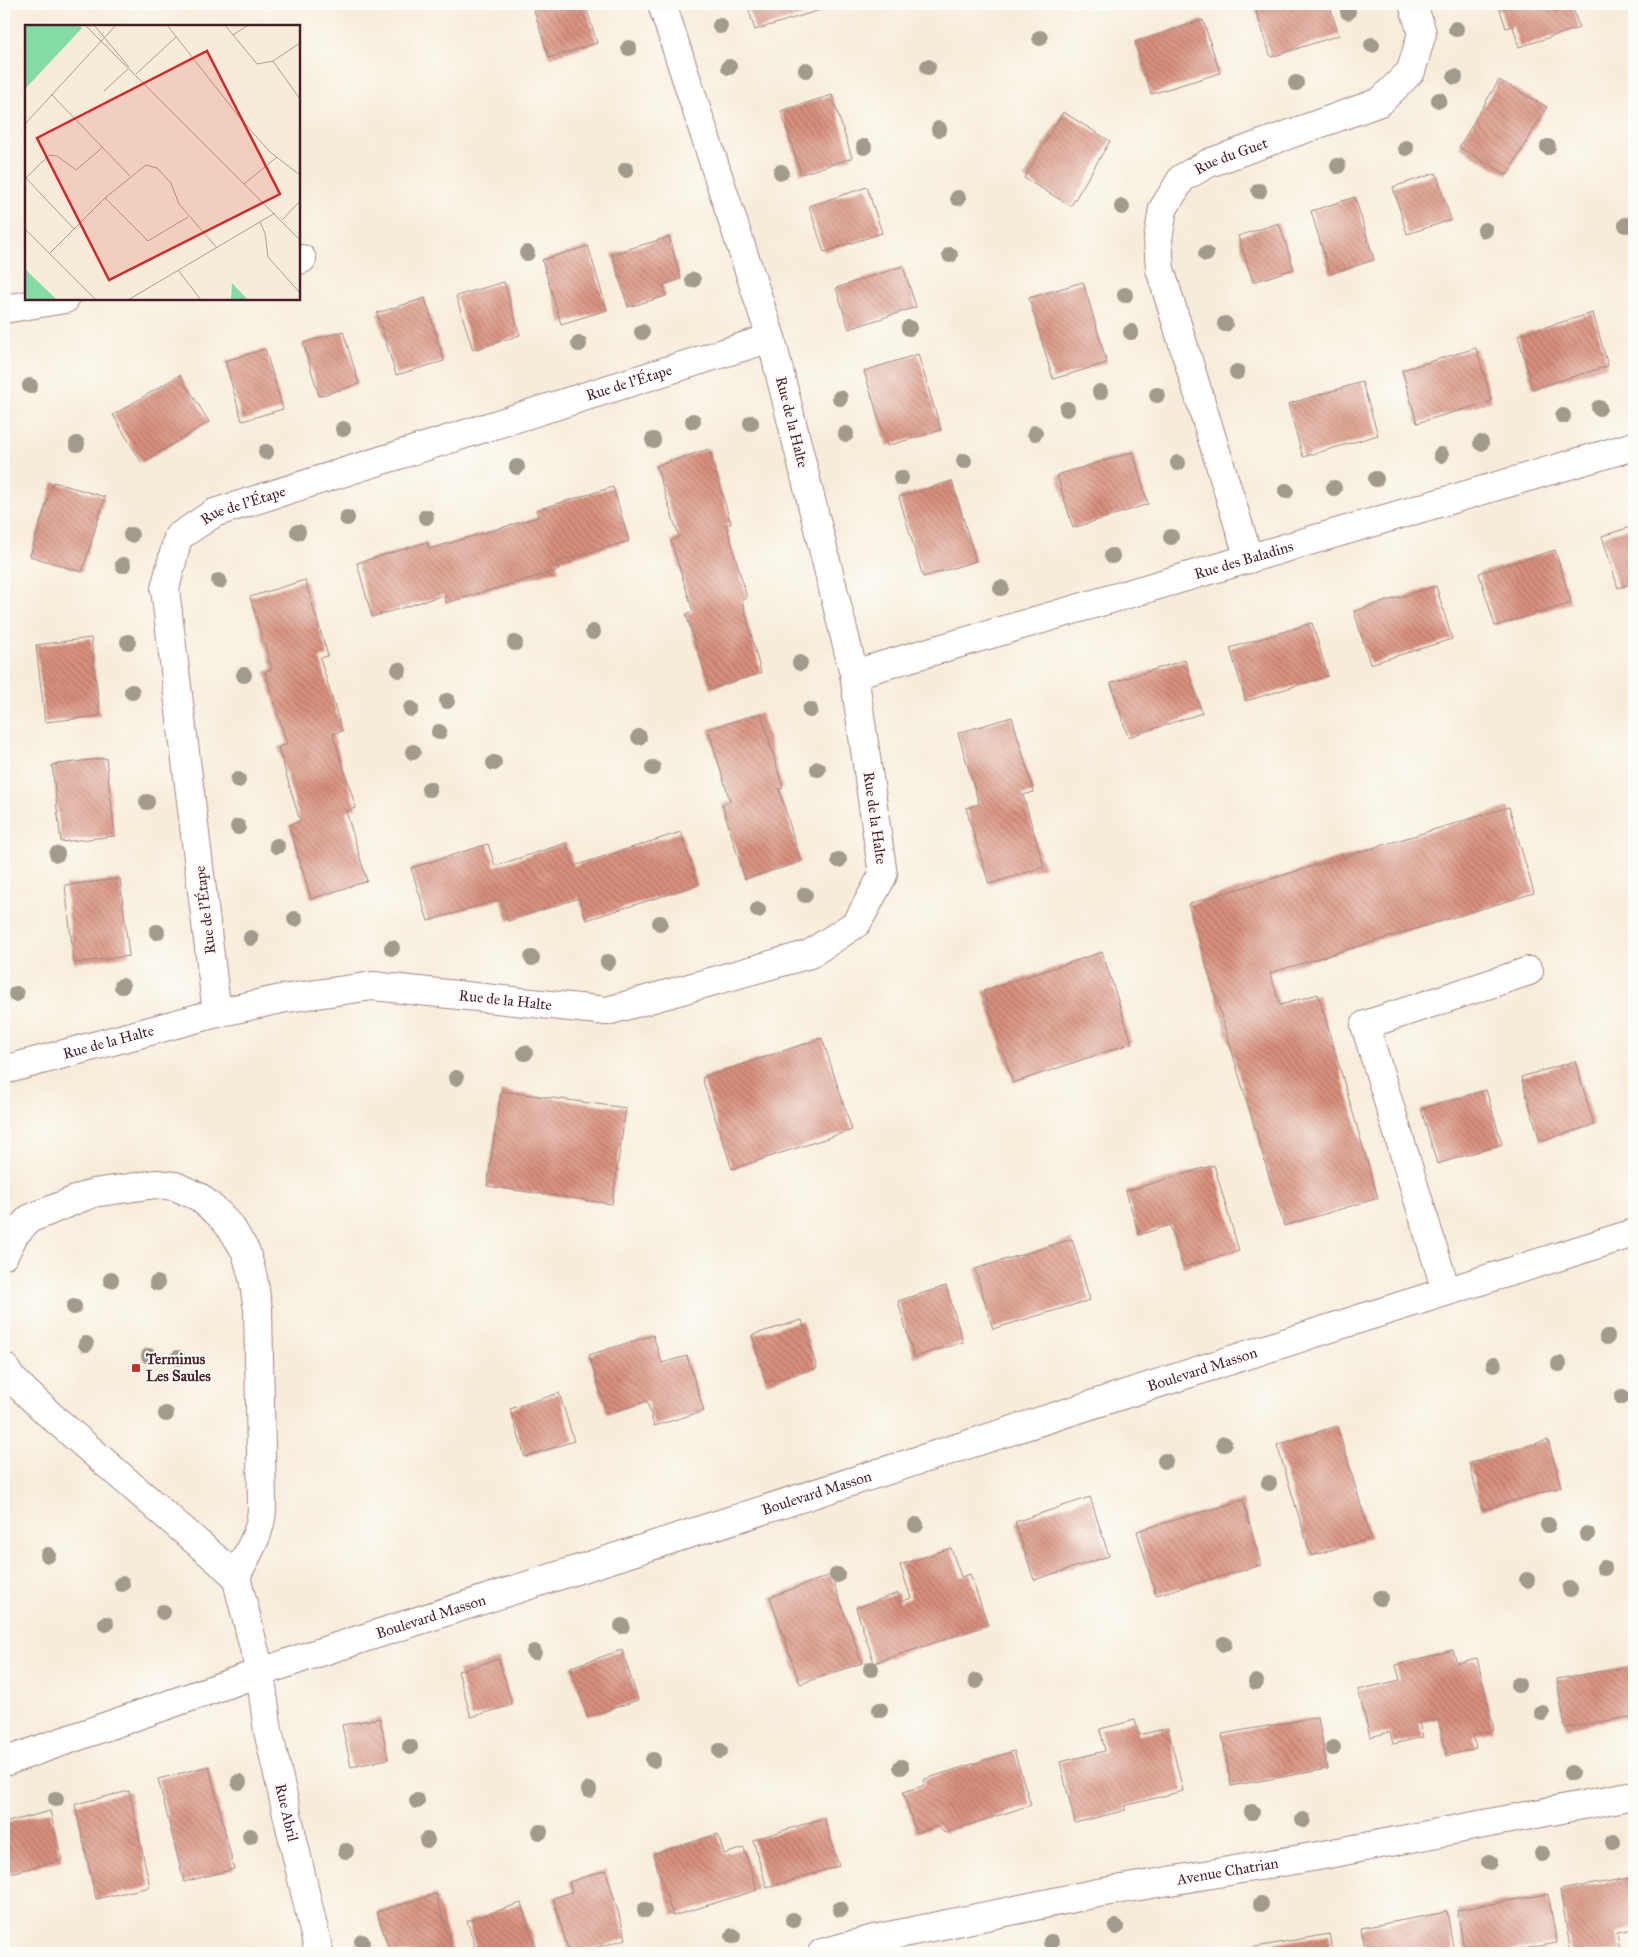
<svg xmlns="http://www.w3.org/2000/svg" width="1638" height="1957" viewBox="0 0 1638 1957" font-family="'IM FELL Great Primer',serif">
<defs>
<pattern id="building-back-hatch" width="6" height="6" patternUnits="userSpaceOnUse" patternTransform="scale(1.25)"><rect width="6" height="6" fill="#d8907c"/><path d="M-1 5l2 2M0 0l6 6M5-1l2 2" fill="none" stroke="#b17566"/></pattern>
</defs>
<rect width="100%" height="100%" fill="#fdfcf7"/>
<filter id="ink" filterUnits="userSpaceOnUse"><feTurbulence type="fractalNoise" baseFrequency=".02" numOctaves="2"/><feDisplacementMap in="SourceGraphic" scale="10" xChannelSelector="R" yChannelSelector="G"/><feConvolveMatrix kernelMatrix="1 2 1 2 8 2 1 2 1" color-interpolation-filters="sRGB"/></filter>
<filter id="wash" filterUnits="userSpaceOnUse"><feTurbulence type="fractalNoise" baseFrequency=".0096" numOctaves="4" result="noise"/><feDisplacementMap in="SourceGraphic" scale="20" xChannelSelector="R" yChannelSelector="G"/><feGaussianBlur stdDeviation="1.12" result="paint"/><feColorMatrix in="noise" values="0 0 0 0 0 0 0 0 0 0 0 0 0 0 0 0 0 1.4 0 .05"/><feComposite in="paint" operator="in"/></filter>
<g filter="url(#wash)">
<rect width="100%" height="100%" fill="#f7ecd9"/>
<g id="blocks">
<g fill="url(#building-back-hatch)">
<path d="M532,4H585L597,43L549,58Z"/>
<path d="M747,4H829L830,7L755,30Z"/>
<path d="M1257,4H1329L1339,35L1271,57L1254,5Z"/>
<path d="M1498,4H1572L1579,28L1519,47L1513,26L1506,28Z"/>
<path d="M1203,20L1220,73L1151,94L1135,42Z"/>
<path d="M1499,80L1547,107L1507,175L1459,147Z"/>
<path d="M832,95L852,158L801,174L781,111Z"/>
<path d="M1063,112L1110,141L1071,206L1024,178Z"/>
<path d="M1436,173L1451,220L1407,234L1393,187Z"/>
<path d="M867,187L882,233L824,252L809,206Z"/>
<path d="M1355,197L1374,260L1330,274L1311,211Z"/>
<path d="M1279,223L1294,269L1253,282L1238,236Z"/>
<path d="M669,237L681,279L663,285L666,296L628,307L612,254Z"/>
<path d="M588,246L607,310L561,324L542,260Z"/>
<path d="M903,266L916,307L849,329L836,288Z"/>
<path d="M504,282L520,335L473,350L456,296Z"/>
<path d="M1083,282L1107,363L1053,379L1029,298Z"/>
<path d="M425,298L444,361L396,375L377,313Z"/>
<path d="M1593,313L1608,366L1533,389L1518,335Z"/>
<path d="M343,331L359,384L319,396L303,343Z"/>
<path d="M1476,348L1492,401L1417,423L1402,370Z"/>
<path d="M265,349L283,409L242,421L225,361Z"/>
<path d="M918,354L941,430L887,446L864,371Z"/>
<path d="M180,375L209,422L142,463L113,415Z"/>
<path d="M1362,382L1378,435L1303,457L1288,404Z"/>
<path d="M709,449L731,524H726L747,598L742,600L761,673L710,689L686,614L693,611L671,541L679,537L656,466Z"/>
<path d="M1133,452L1148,504L1073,528L1057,475Z"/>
<path d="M952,481L976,561L923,577L899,497Z"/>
<path d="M53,482L105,497L82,572L30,556Z"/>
<path d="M613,487L629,541L556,562L559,570L446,603L444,595L372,617L357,563L427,542L429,549L538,517L536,510Z"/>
<path d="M1634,526V583L1618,588L1602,536Z"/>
<path d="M1555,550L1571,603L1495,626L1479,573Z"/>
<path d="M305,580L328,656L320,658L342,731L333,734L356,808L346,811L367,881L311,899L289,825L300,821L278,747L287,744L265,672L272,669L250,597Z"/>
<path d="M1436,586L1452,639L1370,664L1354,611Z"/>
<path d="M1312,623L1328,676L1246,701L1230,648Z"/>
<path d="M91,638L100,716L45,722L36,645Z"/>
<path d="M1185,660L1202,713L1128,737L1111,683Z"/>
<path d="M761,713L783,788L779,789L801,862L745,879L722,804L730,801L708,729Z"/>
<path d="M1012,717L1034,792L1023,795L1044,867L989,884L966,808L979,804L958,733Z"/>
<path d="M106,758L115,836L61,842L52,765Z"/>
<path d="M1509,807L1534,893L1270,973L1280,1005L1318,994L1378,1198L1284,1226L1188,904Z"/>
<path d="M681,832L698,885L586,920L579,898L508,921L501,899L428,921L411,868L488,844L495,866L566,843L574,866Z"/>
<path d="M120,879L129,956L74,963L65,885Z"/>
<path d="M1102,952L1132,1043L1013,1083L983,991Z"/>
<path d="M822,1038L852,1130L732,1169L702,1078Z"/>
<path d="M1575,1061L1594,1125L1540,1141L1521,1077Z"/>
<path d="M1486,1090L1502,1144L1437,1164L1421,1109Z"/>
<path d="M501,1091L626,1108L612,1204L487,1186Z"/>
<path d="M1214,1165L1239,1251L1183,1267L1170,1225L1139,1235L1126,1191Z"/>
<path d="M1072,1239L1090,1300L993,1329L975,1269Z"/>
<path d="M946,1286L963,1342L914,1357L898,1301Z"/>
<path d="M802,1320L817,1368L766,1383L752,1335Z"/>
<path d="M653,1335L662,1363L687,1356L704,1411L654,1426L647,1401L607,1414L589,1355Z"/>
<path d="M559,1393L574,1441L525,1457L510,1409Z"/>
<path d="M1337,1426L1371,1538L1311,1556L1277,1445Z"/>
<path d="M1548,1440L1561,1487L1482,1510L1469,1463Z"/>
<path d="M1090,1497L1109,1556L1034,1580L1015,1522Z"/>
<path d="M1243,1500L1261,1565L1156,1595L1137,1531Z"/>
<path d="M951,1548L961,1577L970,1574L988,1625L874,1663L856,1608L898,1593L900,1602L911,1598L900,1565Z"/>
<path d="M831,1575L862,1663L800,1684L770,1597Z"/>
<path d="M622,1650L638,1700L587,1717L571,1667Z"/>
<path d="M1453,1650L1457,1663L1477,1658L1494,1730L1473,1735L1476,1748L1447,1756L1438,1719L1419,1723L1423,1737L1393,1744L1390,1732L1370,1737L1358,1690L1400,1680L1396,1665Z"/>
<path d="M499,1659L512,1705L471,1717L458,1671Z"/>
<path d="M1632,1666L1634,1680V1716L1565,1728L1557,1679Z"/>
<path d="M1318,1717L1327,1769L1231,1786L1222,1734Z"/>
<path d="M380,1718L388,1759L351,1767L342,1725Z"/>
<path d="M1135,1720L1139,1735L1168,1728L1183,1791L1124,1806L1126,1810L1075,1823L1060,1762L1105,1751L1100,1729Z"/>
<path d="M1014,1751L1031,1805L944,1833L937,1826L916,1833L903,1792L923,1786L925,1779Z"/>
<path d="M209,1766L234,1869L184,1882L158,1779Z"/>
<path d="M129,1791L150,1887L96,1899L75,1804Z"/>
<path d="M50,1811L62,1860L10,1873L4,1846V1823Z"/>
<path d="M824,1818L839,1866L767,1888L753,1840Z"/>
<path d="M718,1834L724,1854L744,1848L757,1890L673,1916L653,1854Z"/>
<path d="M606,1870L626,1939L578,1953H569L553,1898L572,1892L569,1882Z"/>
<path d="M1634,1877V1929L1617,1932L1620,1952L1571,1953L1560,1890Z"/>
<path d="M436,1894L453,1953H390L377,1912Z"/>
<path d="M1548,1894L1557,1943L1500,1953H1465L1457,1910Z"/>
<path d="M521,1903L537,1953H477L467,1921Z"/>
<path d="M1447,1912L1454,1953H1366L1361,1928Z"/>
<path d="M1329,1934L1333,1953H1251L1250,1948Z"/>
</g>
</g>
</g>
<g filter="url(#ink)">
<use href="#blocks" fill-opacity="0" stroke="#a08682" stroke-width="1"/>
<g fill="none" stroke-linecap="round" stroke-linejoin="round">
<defs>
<g id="minor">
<path d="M299,260L302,259"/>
<path d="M4,309L65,299"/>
<path id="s1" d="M1249,559L1160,269L1158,239L1163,209L1182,178L1209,163L1380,102L1411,71L1422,33L1413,4"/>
<path id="s2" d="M854,674L1634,446"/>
<path id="s3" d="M217,1013L165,589L178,537L214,513L771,338"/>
<path id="s4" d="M4,1070L217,1013L281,999L373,986L607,1011L810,954L857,923L883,875L854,674L771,338L662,4"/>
<path d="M4,1255L14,1235L29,1219L93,1193L156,1184L175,1186L199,1197L219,1214L232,1229L246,1252L253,1278L258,1309L262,1502C263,1532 249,1550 236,1576"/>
<path d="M1446,1291L1365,1025L1529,971"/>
<path id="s5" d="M4,1367L12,1379L49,1414L236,1576L260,1672L268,1731L319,1953"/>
<path id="s6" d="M822,1953L874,1939L1098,1893L1318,1856L1634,1795"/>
</g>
<g id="major">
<path id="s7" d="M4,1762L305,1657L1359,1319L1634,1233"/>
</g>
</defs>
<use href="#minor" stroke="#a08682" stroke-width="30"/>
<use href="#major" stroke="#a08682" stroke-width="30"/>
<use href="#minor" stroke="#fff" stroke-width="28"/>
<use href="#major" stroke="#fff" stroke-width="28"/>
</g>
<g fill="#a19b8d">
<circle cx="1348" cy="12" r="8"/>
<circle cx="720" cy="26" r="8"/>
<circle cx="1456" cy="29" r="8"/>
<circle cx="1040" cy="38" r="8"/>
<circle cx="1372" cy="45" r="8"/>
<circle cx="629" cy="48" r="8"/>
<circle cx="729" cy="67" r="8"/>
<circle cx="928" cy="67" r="8"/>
<circle cx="806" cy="70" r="8"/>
<circle cx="1455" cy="77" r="8"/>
<circle cx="1296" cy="83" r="8"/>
<circle cx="1439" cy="100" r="8"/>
<circle cx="939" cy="129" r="8"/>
<circle cx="864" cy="147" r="8"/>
<circle cx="1548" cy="147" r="8"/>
<circle cx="1406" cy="148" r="8"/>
<circle cx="1338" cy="166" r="8"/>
<circle cx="626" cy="170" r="8"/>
<circle cx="781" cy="172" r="8"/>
<circle cx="1259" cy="191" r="8"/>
<circle cx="958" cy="198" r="8"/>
<circle cx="1122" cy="207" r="8"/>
<circle cx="1626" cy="225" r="8"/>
<circle cx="1485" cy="230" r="8"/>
<circle cx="527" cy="253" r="8"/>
<circle cx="1206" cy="254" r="8"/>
<circle cx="950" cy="255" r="8"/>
<circle cx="693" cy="280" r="8"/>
<circle cx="1125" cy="295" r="8"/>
<circle cx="1225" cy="324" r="8"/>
<circle cx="909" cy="328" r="8"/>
<circle cx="642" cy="332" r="8"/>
<circle cx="1131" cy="332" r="8"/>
<circle cx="579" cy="344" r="8"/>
<circle cx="1237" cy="372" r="8"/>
<circle cx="30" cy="386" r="8"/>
<circle cx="1100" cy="392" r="8"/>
<circle cx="1157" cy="395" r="8"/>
<circle cx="840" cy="398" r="8"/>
<circle cx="1599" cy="408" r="8"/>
<circle cx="1067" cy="409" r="8"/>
<circle cx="1563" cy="416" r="8"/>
<circle cx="693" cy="421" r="8"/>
<circle cx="751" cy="423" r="8"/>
<circle cx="343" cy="429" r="8"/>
<circle cx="1035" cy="433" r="8"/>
<circle cx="846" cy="434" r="8"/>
<circle cx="653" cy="440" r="8"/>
<circle cx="1481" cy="443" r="8"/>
<circle cx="77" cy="444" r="8"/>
<circle cx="266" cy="452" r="8"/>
<circle cx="1441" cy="455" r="8"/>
<circle cx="964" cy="461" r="8"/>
<circle cx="1178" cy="463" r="8"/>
<circle cx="517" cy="467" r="8"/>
<circle cx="901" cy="478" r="8"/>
<circle cx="1376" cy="479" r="8"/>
<circle cx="1334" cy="488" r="8"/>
<circle cx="1286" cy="491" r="8"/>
<circle cx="426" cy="517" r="8"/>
<circle cx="347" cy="518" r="8"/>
<circle cx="298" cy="532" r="8"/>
<circle cx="131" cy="535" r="8"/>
<circle cx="1171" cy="537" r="8"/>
<circle cx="1112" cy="556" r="8"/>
<circle cx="123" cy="565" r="8"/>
<circle cx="219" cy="581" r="8"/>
<circle cx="1001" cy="588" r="8"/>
<circle cx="593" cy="632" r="8"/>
<circle cx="128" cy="642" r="8"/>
<circle cx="515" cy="643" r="8"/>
<circle cx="800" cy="663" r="8"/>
<circle cx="399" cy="670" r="8"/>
<circle cx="244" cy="675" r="8"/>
<circle cx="132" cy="692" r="8"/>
<circle cx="447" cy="701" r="8"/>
<circle cx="411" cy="709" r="8"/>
<circle cx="810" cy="710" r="8"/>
<circle cx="439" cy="732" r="8"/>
<circle cx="639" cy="737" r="8"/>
<circle cx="413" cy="752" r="8"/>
<circle cx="494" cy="763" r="8"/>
<circle cx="653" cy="768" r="8"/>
<circle cx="818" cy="769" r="8"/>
<circle cx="238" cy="780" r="8"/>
<circle cx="429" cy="789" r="8"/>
<circle cx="147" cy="802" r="8"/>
<circle cx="238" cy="827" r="8"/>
<circle cx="277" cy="846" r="8"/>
<circle cx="57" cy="854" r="8"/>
<circle cx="839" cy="860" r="8"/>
<circle cx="805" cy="895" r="8"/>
<circle cx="758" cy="910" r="8"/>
<circle cx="295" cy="919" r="8"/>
<circle cx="660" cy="923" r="8"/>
<circle cx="157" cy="932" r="8"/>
<circle cx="251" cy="938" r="8"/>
<circle cx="392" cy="948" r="8"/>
<circle cx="532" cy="958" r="8"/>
<circle cx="608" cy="962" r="8"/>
<circle cx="122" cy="986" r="8"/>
<circle cx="16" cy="994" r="8"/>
<circle cx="525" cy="1053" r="8"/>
<circle cx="456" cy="1078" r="8"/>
<circle cx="111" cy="1280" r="8"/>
<circle cx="157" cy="1283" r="8"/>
<circle cx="74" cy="1307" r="8"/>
<circle cx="1607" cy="1337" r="8"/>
<circle cx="86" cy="1344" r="8"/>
<circle cx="149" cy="1356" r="8"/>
<circle cx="178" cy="1358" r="8"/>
<circle cx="1494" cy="1364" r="8"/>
<circle cx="1559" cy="1364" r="8"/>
<circle cx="1622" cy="1397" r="8"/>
<circle cx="166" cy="1414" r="8"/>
<circle cx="1224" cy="1444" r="8"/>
<circle cx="1165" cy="1461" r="8"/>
<circle cx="1269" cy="1483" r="8"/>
<circle cx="916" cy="1525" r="8"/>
<circle cx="1548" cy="1525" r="8"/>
<circle cx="1587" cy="1534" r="8"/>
<circle cx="48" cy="1555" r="8"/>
<circle cx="1604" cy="1568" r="8"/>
<circle cx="837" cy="1575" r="8"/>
<circle cx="1527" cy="1580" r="8"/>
<circle cx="122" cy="1584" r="8"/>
<circle cx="1570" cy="1589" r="8"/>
<circle cx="1380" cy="1598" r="8"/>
<circle cx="163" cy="1612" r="8"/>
<circle cx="106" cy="1624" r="8"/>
<circle cx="622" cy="1626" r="8"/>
<circle cx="1224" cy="1644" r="8"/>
<circle cx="534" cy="1652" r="8"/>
<circle cx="871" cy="1669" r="8"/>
<circle cx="976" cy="1681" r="8"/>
<circle cx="1256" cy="1682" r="8"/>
<circle cx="1518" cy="1685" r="8"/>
<circle cx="880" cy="1710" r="8"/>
<circle cx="1542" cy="1713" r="8"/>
<circle cx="410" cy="1747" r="8"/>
<circle cx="1333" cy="1748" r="8"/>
<circle cx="720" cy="1751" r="8"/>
<circle cx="653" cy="1760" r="8"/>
<circle cx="901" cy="1767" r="8"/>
<circle cx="1571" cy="1773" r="8"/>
<circle cx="239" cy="1782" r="8"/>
<circle cx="589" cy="1790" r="8"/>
<circle cx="56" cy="1799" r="8"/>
<circle cx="417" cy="1801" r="8"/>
<circle cx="1252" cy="1812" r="8"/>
<circle cx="1303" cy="1820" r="8"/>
<circle cx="540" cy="1832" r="8"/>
<circle cx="250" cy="1836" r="8"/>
<circle cx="427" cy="1840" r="8"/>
<circle cx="1613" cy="1842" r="8"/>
<circle cx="346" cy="1851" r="8"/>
<circle cx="1542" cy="1854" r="8"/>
<circle cx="1489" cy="1862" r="8"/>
<circle cx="1261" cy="1904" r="8"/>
<circle cx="840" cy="1909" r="8"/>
<circle cx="645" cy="1910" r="8"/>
<circle cx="793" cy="1920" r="8"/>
<circle cx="1116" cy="1927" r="8"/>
<circle cx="733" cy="1936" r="8"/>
<circle cx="362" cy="1942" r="8"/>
<circle cx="1051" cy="1942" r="8"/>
</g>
</g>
<rect fill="#c8321e" stroke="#fdfcf7" stroke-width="2" x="131" y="1363" width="10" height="10" rx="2.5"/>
<g text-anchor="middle" stroke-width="4" stroke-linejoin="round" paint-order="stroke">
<g font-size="15" fill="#4a1f2b" stroke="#fdfcf7">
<text dy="5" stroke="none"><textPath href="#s1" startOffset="454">Rue du Guet</textPath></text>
<text dy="5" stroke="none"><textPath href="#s3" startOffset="959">Rue de l'Étape</textPath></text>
<text transform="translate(792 422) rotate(76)" y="5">Rue de la Halte</text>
<text dy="5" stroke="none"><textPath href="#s3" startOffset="554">Rue de l'Étape</textPath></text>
<text dy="5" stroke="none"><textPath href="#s2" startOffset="406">Rue des Baladins</textPath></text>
<text transform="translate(875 818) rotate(82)" y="5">Rue de la Halte</text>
<text transform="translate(205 910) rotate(-97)" y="5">Rue de l'Étape</text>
<text dy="5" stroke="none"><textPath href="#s4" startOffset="512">Rue de la Halte</textPath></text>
<text dy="5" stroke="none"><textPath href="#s4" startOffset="108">Rue de la Halte</textPath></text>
<text dy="5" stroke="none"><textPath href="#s7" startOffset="1261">Boulevard Masson</textPath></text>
<text dy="5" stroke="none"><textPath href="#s7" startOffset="856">Boulevard Masson</textPath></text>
<text dy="5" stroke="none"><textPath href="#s7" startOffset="451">Boulevard Masson</textPath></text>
<text dy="5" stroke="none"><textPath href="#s5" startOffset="555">Rue Abril</textPath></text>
<text dy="5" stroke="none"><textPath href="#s6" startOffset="414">Avenue Chatrian</textPath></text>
</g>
<g font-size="15" font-weight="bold" fill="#4a1f2b" stroke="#fdfcf7" text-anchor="start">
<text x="146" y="1364">Terminus<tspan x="146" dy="17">Les Saules</tspan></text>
</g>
</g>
<g transform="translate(25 25)">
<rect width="275" height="275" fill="#f7ecd9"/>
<path d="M0,0H54L57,3L0,64ZM0,244L32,275H0Z" fill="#82dca3"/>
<path d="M207,258L223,275H206Z" fill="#82dca3"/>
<path fill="none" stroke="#b29a93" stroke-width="1" d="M60,0L275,215M69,0L104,42M142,0L215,93L245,127L275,150M200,0L232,39L248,36L275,18M208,10L223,0M248,36L275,74M111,49L151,12M79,66L104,43M26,69L105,151M0,99L91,0M0,152L49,204M1,153L24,130L32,131L51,145L78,122M219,159L252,132M80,173L123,216L163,192M257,195L275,176M235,197L240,208L243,232L275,268M0,204L71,275M25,228L80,173L121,140L132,143L146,158L154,179L192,223M153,245L176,275M103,275L250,188"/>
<path fill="#d62828" fill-opacity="0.15" stroke="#d62828" stroke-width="2.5" d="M182,26L255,169L84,255L12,113Z"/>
<rect width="275" height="275" fill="none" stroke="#4a1f2b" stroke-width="2.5"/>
</g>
<rect width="1638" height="1957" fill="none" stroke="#fdfcf7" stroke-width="20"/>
</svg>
